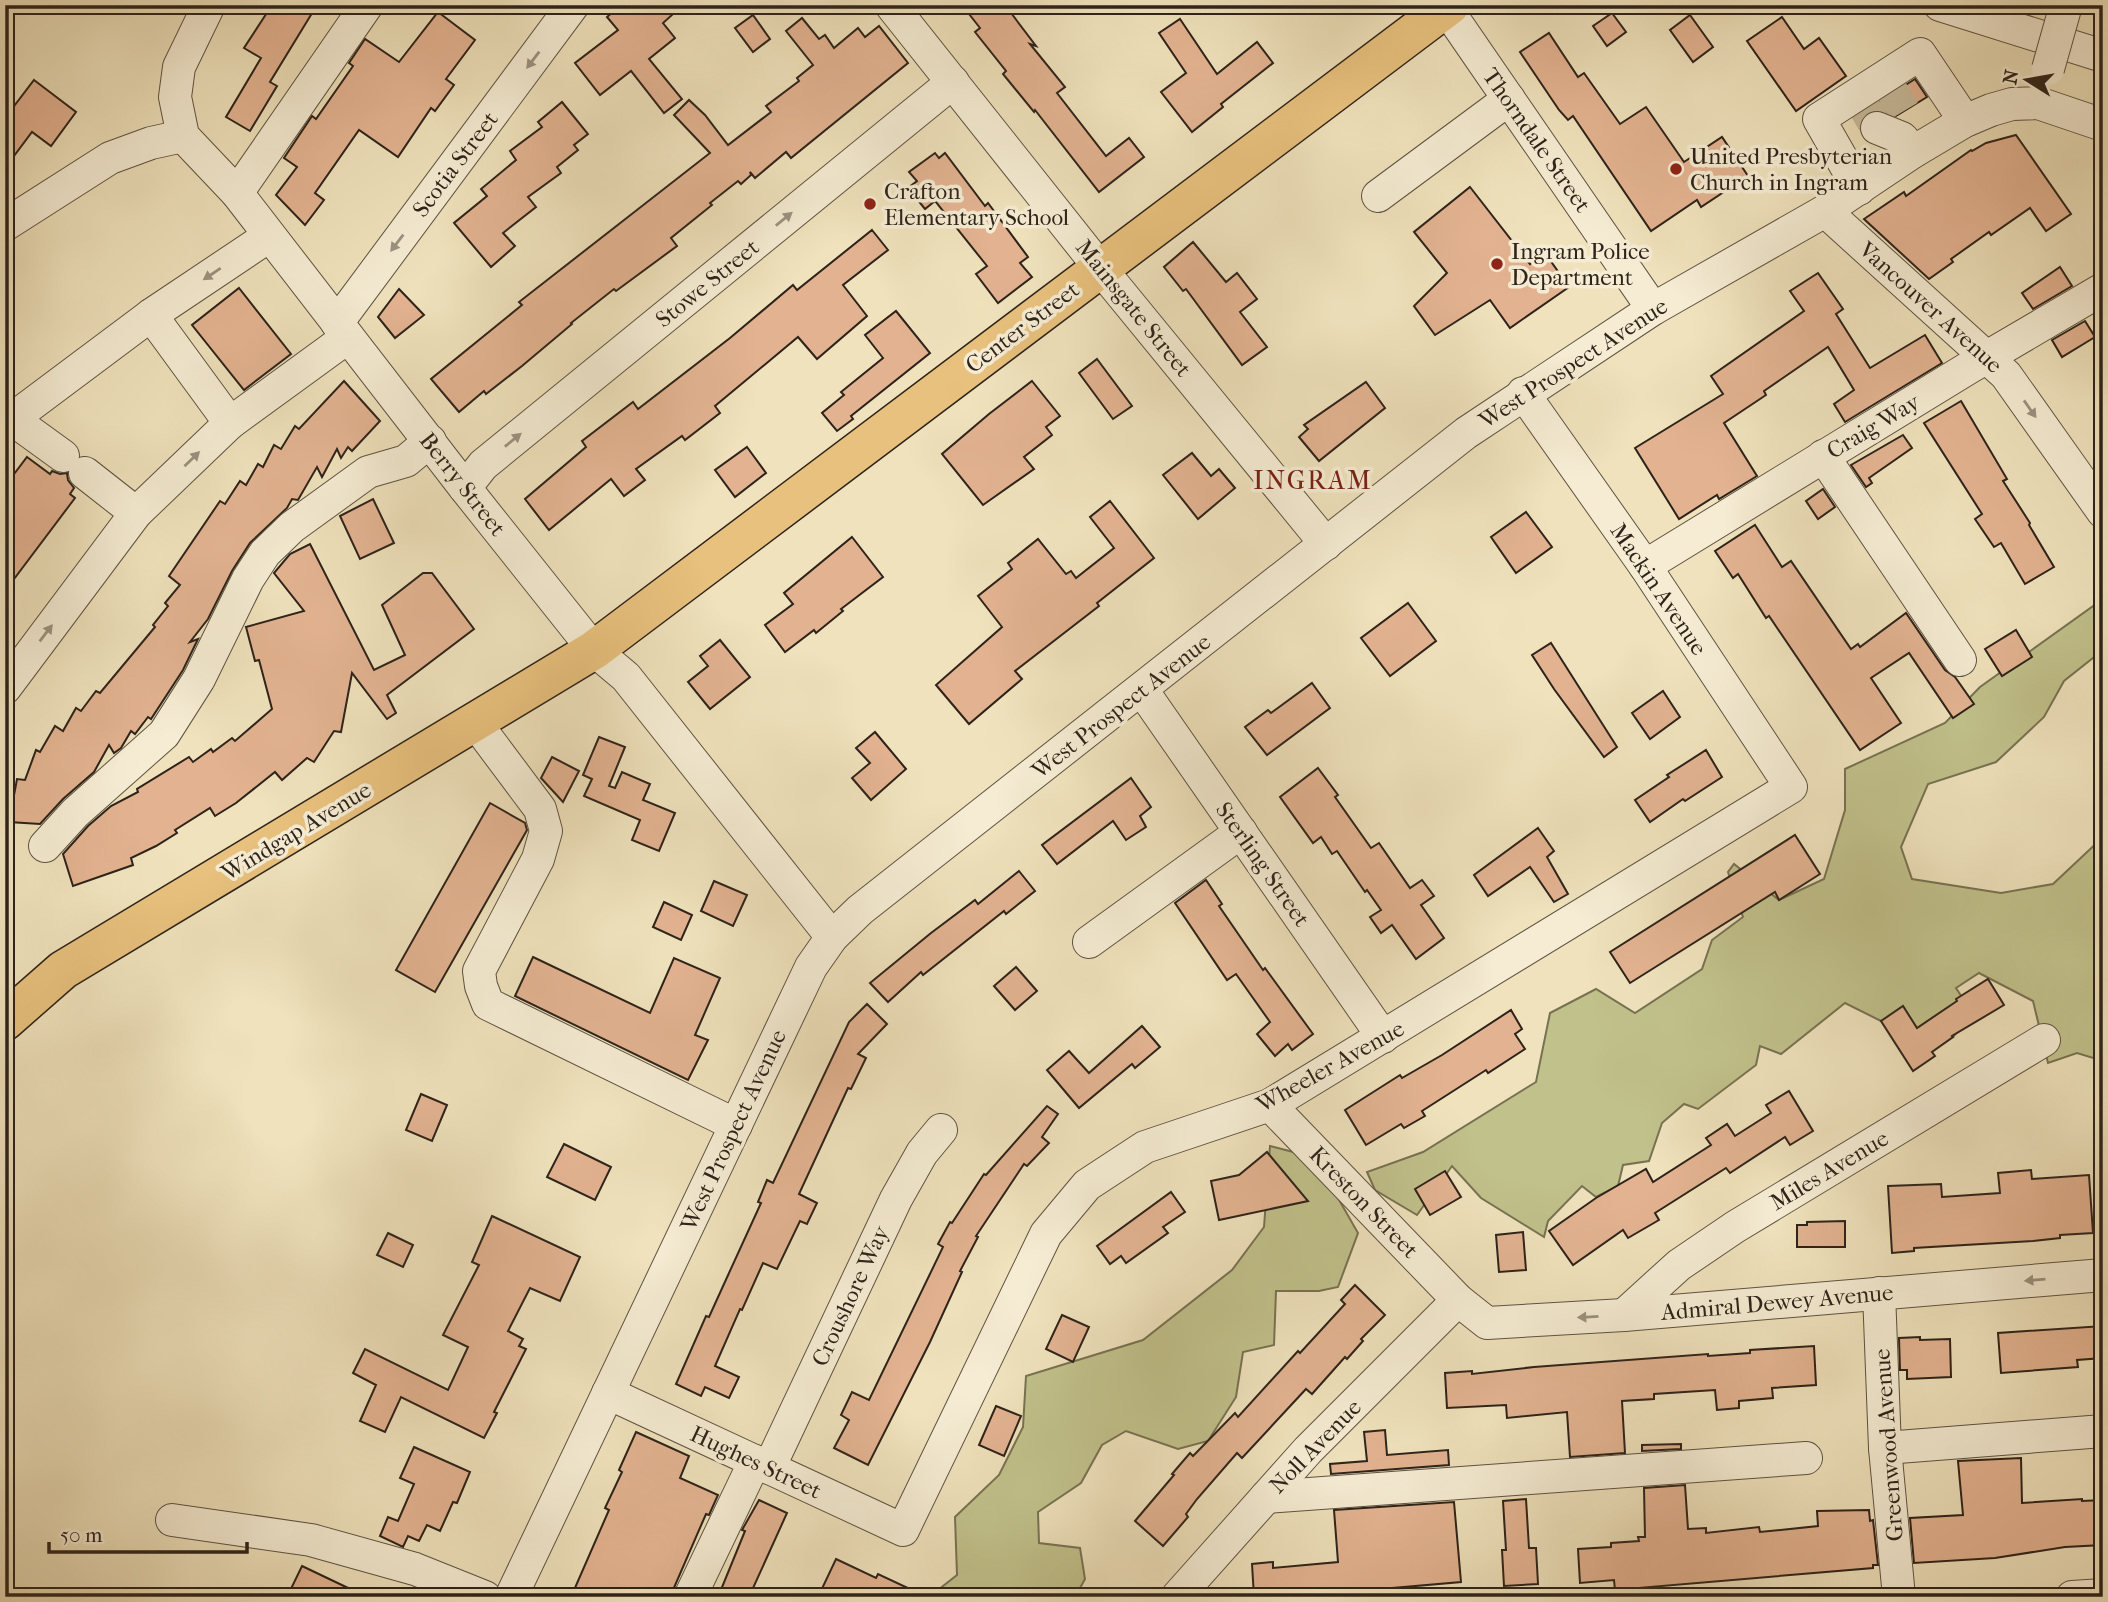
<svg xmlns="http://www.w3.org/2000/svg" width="2108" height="1602" viewBox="0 0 2108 1602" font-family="'IM FELL French Canon',serif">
<rect width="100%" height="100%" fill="#efe2bc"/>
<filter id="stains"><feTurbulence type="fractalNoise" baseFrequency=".00286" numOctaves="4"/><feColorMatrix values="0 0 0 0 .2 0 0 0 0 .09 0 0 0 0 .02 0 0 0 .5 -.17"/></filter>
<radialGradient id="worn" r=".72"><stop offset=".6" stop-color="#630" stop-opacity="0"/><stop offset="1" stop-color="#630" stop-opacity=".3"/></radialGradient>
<g fill="#c1c18b" stroke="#777252" stroke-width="2">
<path d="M2103,599V650L2064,681L2044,717L1996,762L1928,784L1901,847L1912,879L2001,893L2053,884L2103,837V1061L2077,1053L2048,1063L2033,1001L1979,973L1956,988L1973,1014L1953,1037L1881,1021L1845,1003L1781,1054L1760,1046L1756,1065L1698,1109L1684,1104L1662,1123L1649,1161L1623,1165L1618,1186L1596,1197L1582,1186L1548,1221L1544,1237L1481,1198L1452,1166L1417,1215L1375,1190L1367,1172L1423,1152L1536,1082L1550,1013L1596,989L1635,1013L1702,969L1712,940L1743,917L1728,872L1734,864L1779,900L1824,879L1845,810V769L1945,723L1980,687Z"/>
<path d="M1270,1146L1297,1153L1338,1198L1358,1233L1338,1287L1319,1291H1276L1274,1345L1243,1352L1236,1397L1208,1441L1178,1449L1126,1431L1102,1445L1081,1483L1038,1512L1039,1543L1080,1548L1085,1579L1075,1597H929L957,1575L955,1517L999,1475L1023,1427L1026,1376L1143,1340L1232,1270L1264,1227Z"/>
</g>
<g fill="#e3b391" stroke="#2d231a" stroke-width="2">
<path d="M272,5H317L270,82L277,86L250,131L226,117L261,58L244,48Z"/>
<path d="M621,5H683L663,23L675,38L649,59L682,99L664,113L631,71L600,95L575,63L618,30L607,17Z"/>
<path d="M962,5H1005L1036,46L1030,44L1065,87L1057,93L1106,156L1129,138L1144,157L1099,192L1035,110L1034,112L1003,74L1006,71L975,32L980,28Z"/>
<path d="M438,12L475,40L446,79L454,85L435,111L431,108L398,157L359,130L315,193L324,200L305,225L276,195L297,167L284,158L312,116L316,119L353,66L349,63L365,39L399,62Z"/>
<path d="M1612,13L1626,32L1607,46L1593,26Z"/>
<path d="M753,15L770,39L753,52L735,28Z"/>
<path d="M1690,15L1713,47L1693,62L1670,30Z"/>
<path d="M1782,17L1804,49L1819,38L1846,76L1796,111L1747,41Z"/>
<path d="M802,18L819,39L825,35L834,48L858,28L865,37L879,26L908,63L791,158L786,152L755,178L750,172L751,175L741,184L738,181L710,203L712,205L671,238L677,246L616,291L614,289L571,323L572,324L522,366L486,394L484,391L459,412L431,379L522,305L519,302L710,153L674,115L689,100L705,115L728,145L771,112L766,106L799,81L797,78L813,65L786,31Z"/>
<path d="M1180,19L1217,74L1257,42L1273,63L1221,104L1223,107L1192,132L1161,92L1186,73L1159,33Z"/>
<path d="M1549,33L1578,77L1584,73L1620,124L1646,107L1684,162L1722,137L1748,176L1701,207L1697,200L1651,231L1573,116L1568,120L1559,110L1520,52Z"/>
<path d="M1915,79L1927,97L1896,116L1875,110L1866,113L1860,121L1859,127L1854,118Z"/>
<path d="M34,80L76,112L51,146L32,132L5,168V118Z"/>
<path d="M562,102L588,134L574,145L578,150L557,167L561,173L528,197L536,207L503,233L515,246L491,267L454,223L487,196L481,189L516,160L510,151L542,127L538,122Z"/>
<path d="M2016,135L2071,214L2046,231L2030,208L1991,235L1989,232L1951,259L1953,262L1929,279L1864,219L1904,192L1906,196L1971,150L1972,151L1986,143Z"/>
<path d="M935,153L939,158L945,153L985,206L988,203L1028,257L1020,263L1032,277L998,303L976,274L987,266L935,201L925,209L908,188L917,181L909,172Z"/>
<path d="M1470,187L1530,264L1545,253L1569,287L1510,328L1490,300L1435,335L1414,306L1447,273L1414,232Z"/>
<path d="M872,230L888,250L843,285L867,316L817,359L798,337L715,406L720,413L685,440L682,436L636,469L645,480L624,496L611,479L549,530L525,499L586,447L582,441L633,402L638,409L730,338L793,285L797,290Z"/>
<path d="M1193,242L1226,282L1237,273L1257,299L1240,312L1267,347L1242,365L1186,289L1183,291L1164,267Z"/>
<path d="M2060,267L2072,286L2033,309L2022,293Z"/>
<path d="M1818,273L1843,309L1836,314L1870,368L1925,335L1942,363L1845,422L1834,404L1854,390L1828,347L1764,391L1766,395L1724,423L1757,476L1719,499L1717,495L1679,519L1635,448L1723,394L1711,376L1804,311L1790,291Z"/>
<path d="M239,288L291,354L244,390L192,325Z"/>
<path d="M399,289L424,315L395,338L378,317Z"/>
<path d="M896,311L930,353L851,416L853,419L837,431L822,413L844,395L841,392L883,358L865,335Z"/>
<path d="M2085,321L2095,337L2062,357L2052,340Z"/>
<path d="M1097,359L1132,406L1113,419L1079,373Z"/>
<path d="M344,381L380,421L352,451L348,447L341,458L337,449L322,477L317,467L298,500L292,499L287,508L250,543L232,571L208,619L190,642L198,639L183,670L151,719L148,717L135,734L131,731L121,748L114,753L109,745L94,772L63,799L40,824L9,822L17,779L25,780L36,750L40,752L55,726L63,731L76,708L81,711L96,691L100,693L155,627L153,625L168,606L165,603L180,585L169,576L220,501L225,504L240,481L246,485L258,464L263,467L274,445L281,449L295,426L299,429Z"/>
<path d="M1032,381L1060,416L1046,427L1052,435L1024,457L1034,469L983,505L942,454L989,414Z"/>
<path d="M1366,382L1385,408L1319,461L1299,437L1308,429L1304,425Z"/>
<path d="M1961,401L2007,479L2003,481L2030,523L2029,525L2054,567L2025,584L2001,543L1994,547L1975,519L1982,514L1924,423Z"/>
<path d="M1903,435L1912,448L1869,478L1872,483L1866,487L1851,465Z"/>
<path d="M747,447L766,473L735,497L715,470Z"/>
<path d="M1192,453L1211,476L1219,469L1235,488L1198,519L1163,475Z"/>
<path d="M27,457L50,474L52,471L60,474L67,473L68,480L74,488L70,494L75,498L5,591V486Z"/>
<path d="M1823,489L1835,507L1818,519L1806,501Z"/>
<path d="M373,499L394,543L360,559L340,516Z"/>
<path d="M1110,501L1154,558L1097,603L1099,606L1015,671L1022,679L969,724L936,685L1002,627L978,596L1012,569L1008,563L1038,539L1066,574L1071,571L1076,578L1114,548L1090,517Z"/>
<path d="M1526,512L1552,547L1516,573L1491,537Z"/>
<path d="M1755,525L1782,567L1791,561L1851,649L1858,644L1860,647L1906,613L1945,670L1955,677L1974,704L1953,718L1909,653L1871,678L1901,723L1860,750L1769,616L1766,618L1738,574L1733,578L1715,551Z"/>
<path d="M852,537L883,577L841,609L843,611L816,633L814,630L785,652L765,625L793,604L784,593Z"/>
<path d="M310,544L374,670L405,655L382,605L423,573H432L474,629L387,695L396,713L387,719L352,673L341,732L334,731L314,762L307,758L282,780L275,772L236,803L215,816L210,808L175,830L177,833L156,846L131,858L133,865L73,886L63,854L88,826L111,806L138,792L137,789L189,757L193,762L211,749L213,752L232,738L235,741L272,709L259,660L255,661L246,627L304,611L274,573L290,554Z"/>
<path d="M1408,603L1436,641L1390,676L1361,638Z"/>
<path d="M2016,630L2032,657L2002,676L1985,649Z"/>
<path d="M720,640L750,677L710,709L688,682L708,666L700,656Z"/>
<path d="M1551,643L1617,747L1604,757L1554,689L1532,655Z"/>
<path d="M1312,683L1330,708L1267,755L1245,727L1268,710L1271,713Z"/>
<path d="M1663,691L1680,717L1650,739L1632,713Z"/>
<path d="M875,732L906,769L871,800L852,778L870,763L856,748Z"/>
<path d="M599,737L625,747L609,786L615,788L622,772L650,784L643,800L675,813L659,851L632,840L640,820L584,796L592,779L583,775Z"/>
<path d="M1706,750L1722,777L1685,801L1683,799L1650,822L1635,800L1669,777L1667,775Z"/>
<path d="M552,757L579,771L563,802L541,778Z"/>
<path d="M1318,768L1338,795L1335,797L1371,848L1379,843L1410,888L1422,880L1434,896L1421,905L1444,938L1416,959L1392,925L1381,933L1370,917L1381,910L1367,890L1365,892L1337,851L1332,854L1321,837L1313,843L1280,797Z"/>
<path d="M1131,778L1151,807L1140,816L1146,827L1126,840L1113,821L1057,864L1042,845Z"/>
<path d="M490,803L525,823L527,830L435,992L396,970Z"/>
<path d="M1538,828L1554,851L1547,857L1568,894L1554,902L1530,867L1488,896L1474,875Z"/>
<path d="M1795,835L1820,874L1779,900L1775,892L1630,983L1610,952Z"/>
<path d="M1019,871L1035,891L1006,914L1004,911L923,975L921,972L888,1002L870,983L931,933L975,900L978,904Z"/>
<path d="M1206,880L1222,904L1219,906L1263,970L1265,968L1313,1034L1292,1050L1288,1044L1275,1056L1257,1034L1270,1022L1236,974L1227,980L1175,903Z"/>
<path d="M714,881L747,895L733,926L701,911Z"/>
<path d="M664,902L692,915L681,940L653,927Z"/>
<path d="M533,957L650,1013L674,958L720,978L695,1035L708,1040L688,1080L515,996Z"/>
<path d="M1016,967L1037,991L1015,1010L994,986Z"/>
<path d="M1988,979L2004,1005L1952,1036L1953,1037L1932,1052L1935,1056L1913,1071L1881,1021L1903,1006L1917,1028L1957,1001L1956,999Z"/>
<path d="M867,1004L887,1024L858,1054L866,1058L851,1089L848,1088L799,1194L817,1203L807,1224L800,1221L777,1269L763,1263L742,1310L740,1309L715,1366L739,1377L729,1398L705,1387L701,1396L676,1384L706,1316L709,1317L729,1273L761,1203L758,1202L767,1180L773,1183L849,1022Z"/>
<path d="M1511,1010L1522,1029L1515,1034L1525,1049L1488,1073L1486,1070L1422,1111L1425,1116L1404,1128L1401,1124L1366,1145L1345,1110L1400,1075L1402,1078L1442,1055Z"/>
<path d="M1142,1026L1160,1047L1135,1068L1132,1064L1079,1108L1047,1070L1069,1051L1089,1073Z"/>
<path d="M1789,1091L1813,1131L1790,1145L1785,1137L1730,1173L1726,1168L1655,1213L1659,1220L1628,1238L1623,1230L1573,1265L1549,1231L1596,1198L1646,1169L1653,1182L1711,1145L1706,1138L1727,1124L1735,1136L1771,1113L1766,1105Z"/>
<path d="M421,1094L447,1105L432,1141L406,1130Z"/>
<path d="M1047,1106L1058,1114L1042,1137L1049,1143L1027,1166L1024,1164L976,1236L978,1237L960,1271L962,1272L930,1342L868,1465L834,1448L849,1420L841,1415L852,1392L869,1400L943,1247L938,1244L950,1222L952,1223L984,1174L986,1175Z"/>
<path d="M564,1144L611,1167L595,1200L547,1177Z"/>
<path d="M1267,1152L1308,1201L1219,1220L1211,1181L1239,1175Z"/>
<path d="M2031,1170L2032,1179L2089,1175L2093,1233L2060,1235V1238L2033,1241L1914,1248V1251L1892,1253L1888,1186L1941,1184L1942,1197L2000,1193L1998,1173Z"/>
<path d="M1445,1171L1461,1197L1430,1215L1415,1189Z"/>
<path d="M1171,1192L1185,1212L1163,1227L1168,1233L1126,1263L1121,1256L1110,1264L1097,1246Z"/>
<path d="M492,1216L580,1257L560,1301L530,1288L508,1331L523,1339L519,1346L526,1349L494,1412L497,1413L484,1438L401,1397L385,1432L360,1421L376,1385L353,1373L365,1349L448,1390L468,1347L443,1335L479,1265L472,1262Z"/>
<path d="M1845,1221V1247H1797V1225H1807V1222Z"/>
<path d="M1523,1232L1526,1270L1499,1272L1496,1235Z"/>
<path d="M388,1233L413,1245L403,1267L377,1255Z"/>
<path d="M1355,1285L1385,1315L1361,1339L1363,1341L1347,1359L1345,1357L1312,1394L1306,1389L1242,1458L1237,1453L1197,1499L1186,1514L1188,1517L1163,1546L1135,1521L1174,1475L1172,1474L1190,1453L1193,1456L1235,1413L1238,1417L1298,1351L1300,1353L1345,1304L1341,1300Z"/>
<path d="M1062,1315L1089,1327L1073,1362L1046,1349Z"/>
<path d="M2103,1326V1358L2077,1360L2078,1367L2001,1373L1998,1333Z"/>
<path d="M1920,1337V1340L1950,1339L1951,1377L1907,1379V1370H1900L1899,1338Z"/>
<path d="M1814,1346L1816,1385L1772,1388L1773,1398L1739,1401V1408L1717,1410L1715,1390L1654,1394V1399L1622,1401L1625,1453L1570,1457L1567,1412L1507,1418L1506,1405L1447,1408L1445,1373L1472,1371V1374L1534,1367L1708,1354V1356L1750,1353V1350Z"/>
<path d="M996,1406L1021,1416L1004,1456L979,1445Z"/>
<path d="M1385,1430L1387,1455L1448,1450L1449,1465L1331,1474L1330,1464L1367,1461L1364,1432Z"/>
<path d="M636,1432L689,1456L680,1478L718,1495L709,1515L706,1514L670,1597H571L609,1510L605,1508L622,1472L619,1470Z"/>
<path d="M1681,1444V1449L1642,1451V1445Z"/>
<path d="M414,1447L470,1472L457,1503L453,1502L440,1531L427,1525L419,1541L408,1536L403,1547L380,1536L388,1517L398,1521L414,1484L400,1478Z"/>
<path d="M2021,1458L2022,1503L2082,1499V1501L2103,1500V1545L2065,1547L1995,1558L1914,1563L1910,1518L1963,1515L1958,1461Z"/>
<path d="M1685,1485L1688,1529L1706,1528V1533L1759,1527L1760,1532L1818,1526L1817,1511L1869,1510L1870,1521L1873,1520L1878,1565H1873V1568L1615,1590L1614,1580L1580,1583L1578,1549L1611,1547V1543L1639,1541L1638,1537H1645L1644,1488Z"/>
<path d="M1526,1499L1529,1548H1536L1538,1584L1504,1586L1502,1550H1506L1503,1501Z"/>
<path d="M759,1500L787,1513L749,1597H718L745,1531L742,1530Z"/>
<path d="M1454,1502L1461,1582L1393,1588L1394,1597H1254L1252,1564L1273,1562V1568L1338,1562L1334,1510Z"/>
<path d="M836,1559L876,1578L878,1574L927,1597H818Z"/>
<path d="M302,1566L367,1597H287Z"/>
</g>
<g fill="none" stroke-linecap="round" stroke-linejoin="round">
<g stroke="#c8bc9c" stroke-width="32" stroke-dasharray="32 16" stroke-linecap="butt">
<path d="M1889,86L1904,111"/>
<path d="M1861,102L1877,128"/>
</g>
<defs>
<g id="minor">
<path d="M209,5L179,67L175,97L183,136L237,193L465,488L594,650L626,677L832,937"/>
<path d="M891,5L1100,268L1326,544"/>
<path d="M1444,5L1653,309"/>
<path d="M1940,5L2103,56"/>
<path d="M1877,128L1902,138L1913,152"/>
<path d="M1859,189L1819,119L1920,54L1965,121"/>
<path d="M237,193L367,5"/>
<path d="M1378,196L1509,99"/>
<path d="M1825,211L2006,375L2103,512"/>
<path d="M5,225L110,158L151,143L183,136"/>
<path d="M151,315L230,423"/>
<path d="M337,323L573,5"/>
<path d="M12,419L63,456"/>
<path d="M5,428L12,419L151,315L269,236"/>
<path d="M1823,456L1960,660"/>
<path d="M85,473L136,513"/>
<path d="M465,488L483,465L953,82"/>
<path d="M1645,566L1970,367L2103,289"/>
<path d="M5,688L136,513L230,423L348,337"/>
<path d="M1142,690L1383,1037"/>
<path d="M475,722L540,809L546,831L538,859L479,971L481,986L488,1004L736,1125"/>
<path d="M45,846L75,813L164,734L199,679L248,579L265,553L292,527L368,472L406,461L430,441"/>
<path d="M1089,942L1241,832"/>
<path d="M1270,1105L1458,1300L1487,1323L1624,1315L2103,1275"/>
<path d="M1879,1293L1885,1448L1899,1597"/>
<path d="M1624,1315L1679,1265L1735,1227L2044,1040"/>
<path d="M608,1393L903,1530L1046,1234L1087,1185L1145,1147L1270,1105L1791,787L1645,566L1523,393"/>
<path d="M1885,1448L2103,1431"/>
<path d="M769,1468L896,1199L922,1153L941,1130"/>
<path d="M1266,1497L1806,1458"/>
<path d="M172,1520L311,1540L415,1569L485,1597"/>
<path d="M511,1597L811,967L832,937L860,910L1466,433L1653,309L1825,211L1913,152L1965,121L1991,110L2012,104L2038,103L2103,125"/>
<path d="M690,1597L755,1461"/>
<path d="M1177,1597L1308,1450L1458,1300"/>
<path d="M2072,1597L2103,1595"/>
</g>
<path id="major" d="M5,1021L63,970L594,650L1450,5"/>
</defs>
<use href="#minor" stroke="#5e5342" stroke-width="34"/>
<use href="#major" stroke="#2d231a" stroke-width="41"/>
<path stroke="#2d231a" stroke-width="4.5" stroke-dasharray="2 3.5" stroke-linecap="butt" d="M2099,5L2103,6"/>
<use href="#minor" stroke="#f5ecd3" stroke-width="32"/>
<use href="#major" stroke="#e8c17e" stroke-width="38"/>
<defs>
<path id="minor-bridge" d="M2048,69L2066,5"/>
</defs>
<use href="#minor-bridge" stroke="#5e5342" stroke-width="34" stroke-linecap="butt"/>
<use href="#minor-bridge" stroke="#f5ecd3" stroke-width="32"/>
</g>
<defs><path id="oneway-solid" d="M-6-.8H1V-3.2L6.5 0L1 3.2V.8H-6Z" transform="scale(1.75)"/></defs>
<g fill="#9b9280">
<use href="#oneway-solid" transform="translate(533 60) rotate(127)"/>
<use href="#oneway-solid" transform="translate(784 219) rotate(-39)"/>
<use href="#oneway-solid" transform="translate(397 243) rotate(127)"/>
<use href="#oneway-solid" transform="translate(212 274) rotate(146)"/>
<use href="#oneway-solid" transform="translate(2030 409) rotate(55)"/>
<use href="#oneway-solid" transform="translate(513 440) rotate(-39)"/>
<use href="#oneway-solid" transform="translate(192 459) rotate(-44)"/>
<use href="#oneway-solid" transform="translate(46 633) rotate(-53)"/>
<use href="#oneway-solid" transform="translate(2035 1280) rotate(175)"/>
<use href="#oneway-solid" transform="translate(1588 1317) rotate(177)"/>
</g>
<g fill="#8f2418" stroke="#f5ecd3" stroke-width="2.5">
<circle cx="1676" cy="169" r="7"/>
<circle cx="870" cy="204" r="7"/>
<circle cx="1497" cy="264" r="7"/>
</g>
<g text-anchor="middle" stroke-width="7" stroke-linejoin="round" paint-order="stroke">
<g font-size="23" fill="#2d231a" stroke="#f5ecd3">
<text transform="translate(1537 140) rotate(55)" y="8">Thorndale Street</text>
<text transform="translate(455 164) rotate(-53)" y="8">Scotia Street</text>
<text transform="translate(707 283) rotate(-39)" y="8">Stowe Street</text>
<text transform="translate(1931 307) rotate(42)" y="8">Vancouver Avenue</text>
<text transform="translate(1134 308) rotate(51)" y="8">Mainsgate Street</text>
<text transform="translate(1022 327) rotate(-37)" y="8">Center Street</text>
<text transform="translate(1573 363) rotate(-33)" y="8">West Prospect Avenue</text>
<text transform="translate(1873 426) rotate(-31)" y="8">Craig Way</text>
<text transform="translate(463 484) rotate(52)" y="8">Berry Street</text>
<text transform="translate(1659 589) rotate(56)" y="8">Mackin Avenue</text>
<text transform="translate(1121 706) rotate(-38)" y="8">West Prospect Avenue</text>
<text transform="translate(296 831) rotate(-31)" y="8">Windgap Avenue</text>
<text transform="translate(1263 864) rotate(55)" y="8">Sterling Street</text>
<text transform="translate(1330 1066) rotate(-29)" y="8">Wheeler Avenue</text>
<text transform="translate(733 1130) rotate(-65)" y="8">West Prospect Avenue</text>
<text transform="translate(1829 1170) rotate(-31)" y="8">Miles Avenue</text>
<text transform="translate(1364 1202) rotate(46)" y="8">Kreston Street</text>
<text transform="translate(850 1296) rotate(-65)" y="8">Croushore Way</text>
<text transform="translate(1777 1302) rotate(-5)" y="8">Admiral Dewey Avenue</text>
<text transform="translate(1888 1445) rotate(-94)" y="8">Greenwood Avenue</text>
<text transform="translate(1315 1446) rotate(-46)" y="8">Noll Avenue</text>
<text transform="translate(756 1462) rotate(25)" y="8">Hughes Street</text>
</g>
<g font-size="23" fill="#2d231a" stroke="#f5ecd3" text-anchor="start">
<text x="1690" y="164">United Presbyterian<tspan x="1690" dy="26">Church in Ingram</tspan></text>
<text x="884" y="199">Crafton<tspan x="884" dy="26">Elementary School</tspan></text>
<text x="1511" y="259">Ingram Police<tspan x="1511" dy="26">Department</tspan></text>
</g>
<g font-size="26" letter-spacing="2" fill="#7a1f14" stroke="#f5ecd3">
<text x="1313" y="489">INGRAM</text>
</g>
</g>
<rect width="2108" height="1602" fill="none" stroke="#efe2bc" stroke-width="28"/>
<rect x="7" y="7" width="2094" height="1588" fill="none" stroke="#2d231a" stroke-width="3.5"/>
<rect x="14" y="14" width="2080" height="1574" fill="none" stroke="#2d231a" stroke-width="2"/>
<g transform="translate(2027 80) rotate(281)" stroke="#f5ecd3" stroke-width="5" paint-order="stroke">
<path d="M0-5L12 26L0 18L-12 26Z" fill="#2d231a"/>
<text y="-10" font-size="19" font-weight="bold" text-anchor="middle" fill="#2d231a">N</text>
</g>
<path d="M49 1542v10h198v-10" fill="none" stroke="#2d231a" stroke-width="3.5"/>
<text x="60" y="1542" font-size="21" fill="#2d231a" stroke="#f5ecd3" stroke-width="5" paint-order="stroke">50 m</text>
<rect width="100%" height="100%" filter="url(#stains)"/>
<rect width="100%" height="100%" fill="url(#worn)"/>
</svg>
